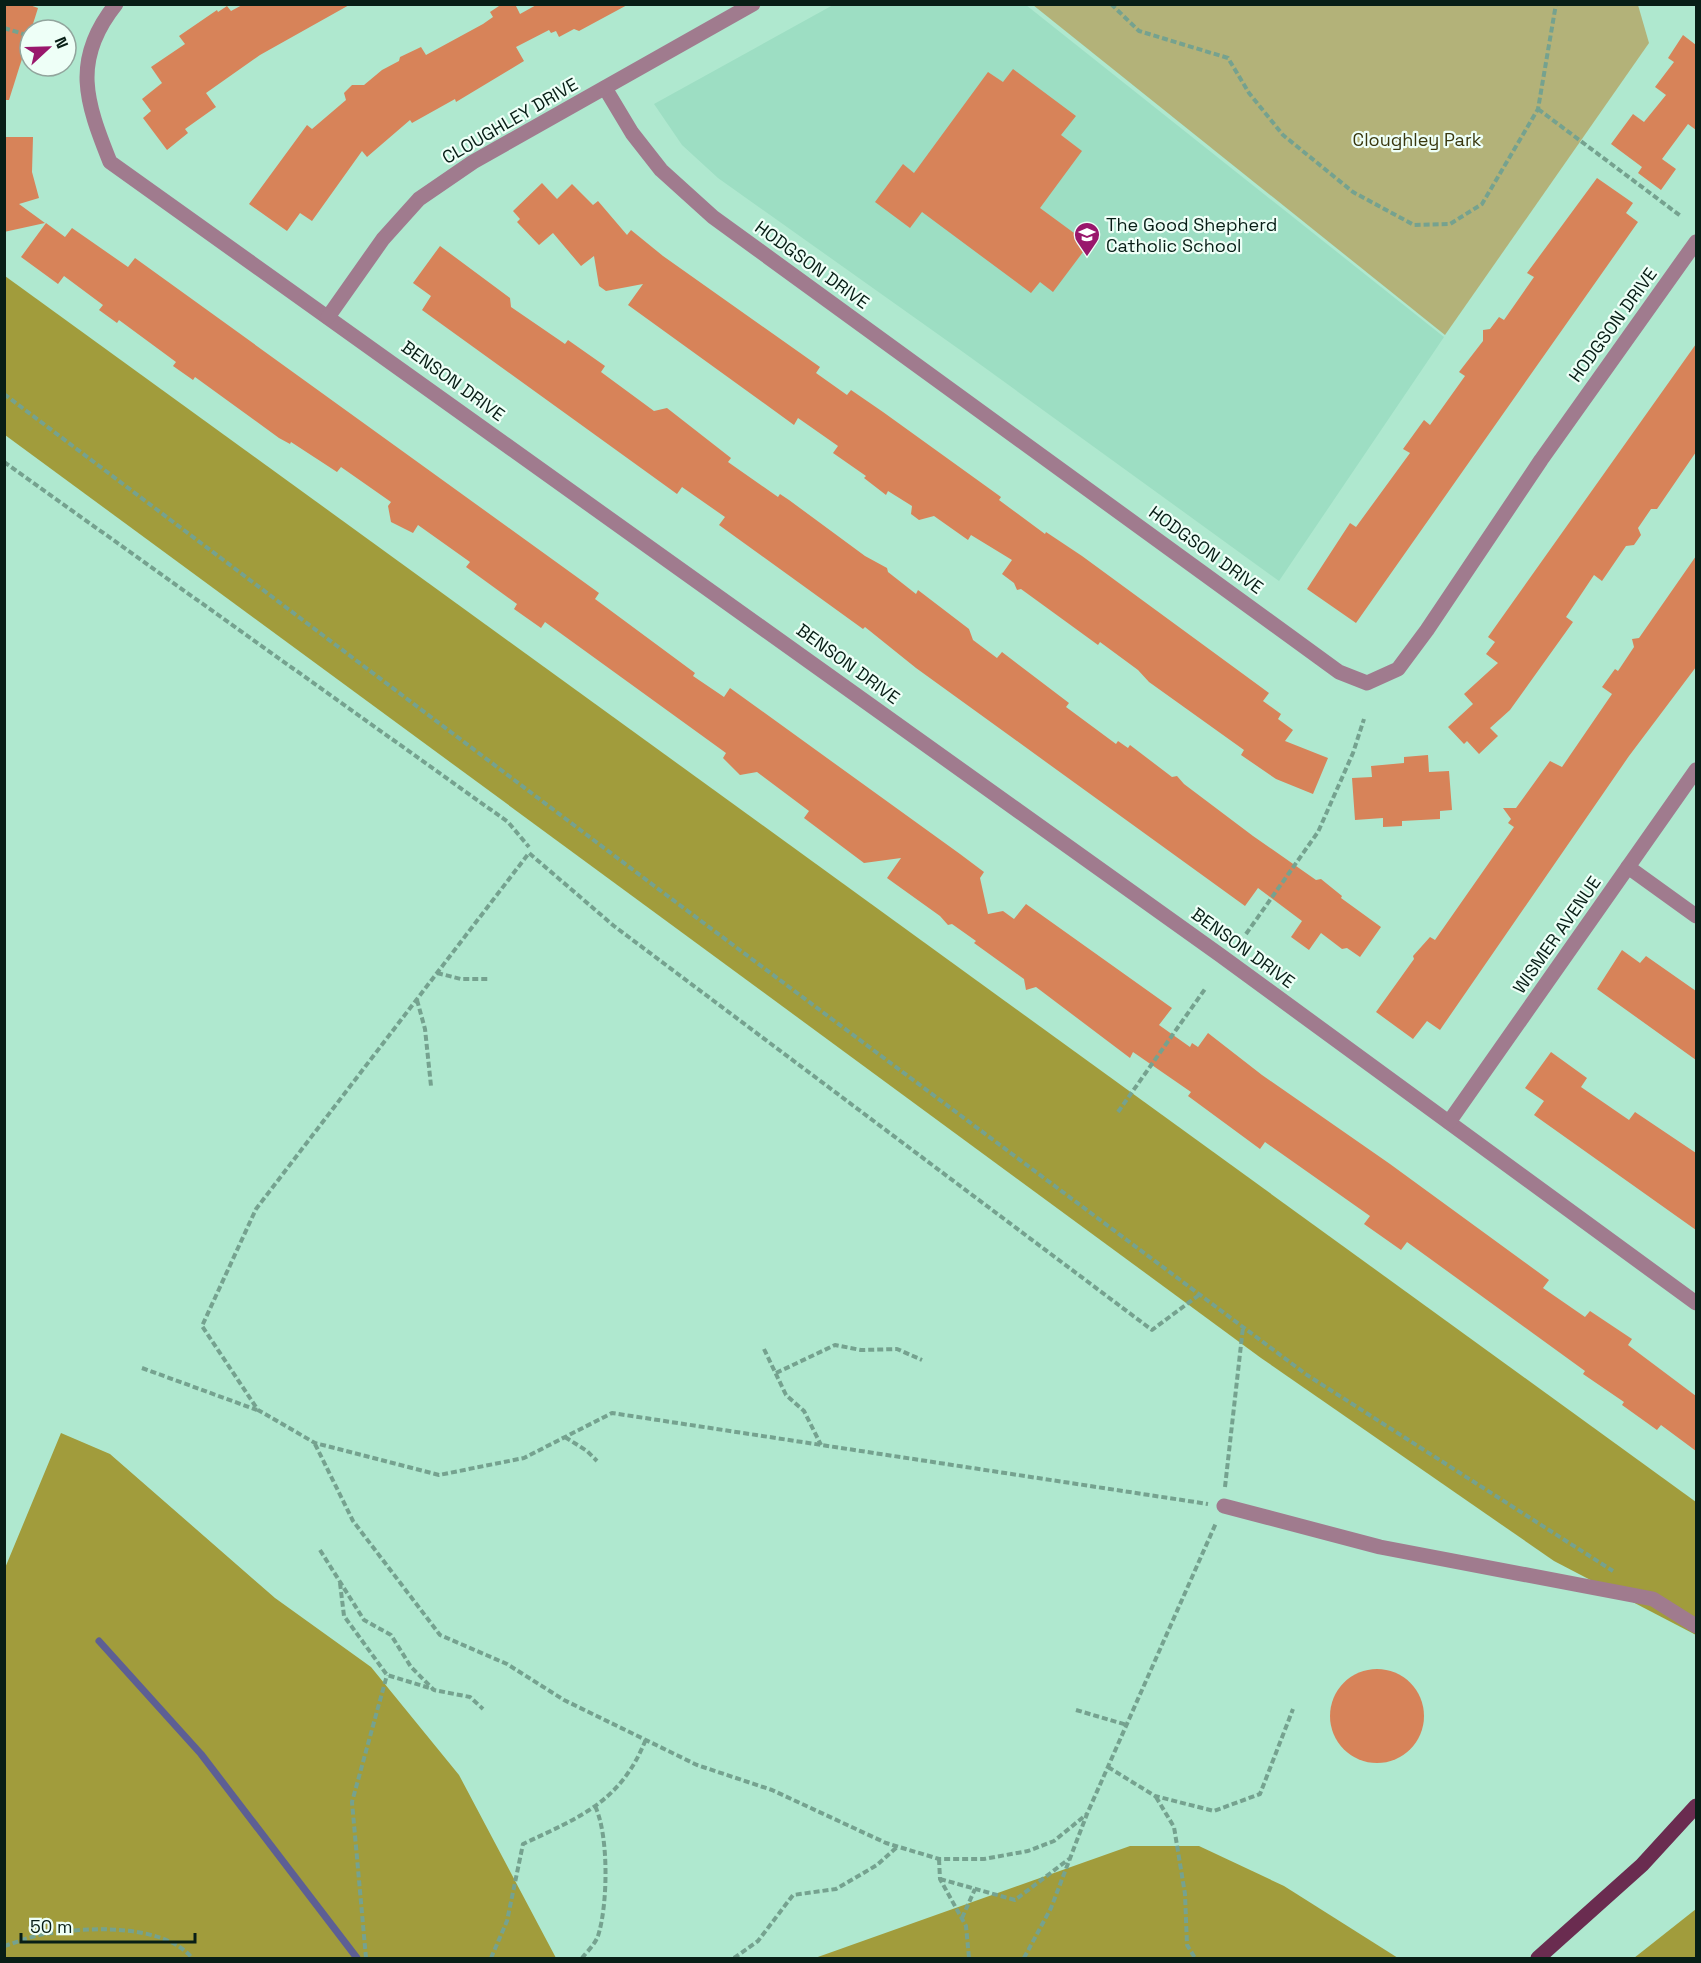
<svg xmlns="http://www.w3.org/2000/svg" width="1701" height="1963" viewBox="0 0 1701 1963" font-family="'Space Grotesk',sans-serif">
<rect width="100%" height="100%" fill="#afe8cf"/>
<path fill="#9ddec3" d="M833,5H1026L1444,337L1279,581L963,352L718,178L682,145L654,104Z"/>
<path fill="#b3b279" d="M1033,5H1638L1649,43L1445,335Z"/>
<g fill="#a19c3c">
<path d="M5,276L1696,1502V1635L1554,1561L1261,1358L5,435Z"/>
<path d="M61,1433L110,1454L275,1598L371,1667L459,1775L556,1958H5V1568Z"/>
<path d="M1130,1846H1199L1284,1886L1398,1958H815Z"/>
<path d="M1696,1909V1958H1634Z"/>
</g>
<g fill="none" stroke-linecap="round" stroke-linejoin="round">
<path stroke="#5d5f94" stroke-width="7" d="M99,1641L201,1754L357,1958"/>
</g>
<g fill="#d78359">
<path d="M4,4H27L38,8L9,100H4Z"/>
<path d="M244,4H351L260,55L206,93L216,107L185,129L188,133L167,150L143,118L151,111L142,99L162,83L151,67L185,44L179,36L217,10L218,12L227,6L231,11Z"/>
<path d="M502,4H515L520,14L538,4H629L579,31L574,29L559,37L556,31L551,33L549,30L516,47L524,61L456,102L455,99L412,123L410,120L367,157L362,151L312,221L300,213L287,231L249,204L307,125L312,129L346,100L344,93L352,85H364L382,70L399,61L400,57L421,47L426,55L483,24L493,17L490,12Z"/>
<path d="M1683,35L1696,45V130L1688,124L1662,159L1676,169L1661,190L1638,173L1642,167L1611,144L1633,114L1644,122L1666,95L1655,87L1674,62L1668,58Z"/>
<path d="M1013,69L1076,116L1061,135L1082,151L1040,208L1089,244L1053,292L1040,282L1031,293L922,212L910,228L875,202L903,164L914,173L988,72L1003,82Z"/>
<path d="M4,137H33L32,172L39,198L19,204L45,223L4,232Z"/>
<path d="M1597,178L1633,203L1626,213L1638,222L1356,623L1307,589L1350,523L1356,527L1410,453L1403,449L1424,420L1430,425L1465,376L1459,372L1483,341V330L1490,329L1499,317L1504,320L1534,277L1527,273Z"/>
<path d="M542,183L557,199L572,184L593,205L598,201L627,235L631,230L663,256L820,367L816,373L847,395L851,390L883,412L1001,497L999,500L1045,534L1046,532L1082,556L1269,693L1263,701L1281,714L1278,719L1293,730L1285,741L1328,758L1313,794L1276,779L1241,755L1244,750L1149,682L1138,670L1100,642L1098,645L1021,589L1017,590L1014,583L1002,574L1012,560L971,535L968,540L934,516L919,520L911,514L912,506L888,491L886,495L864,478L866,476L833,453L838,446L798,418L794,425L628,305L643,284L606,291L599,286L594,256L581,266L553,233L539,245L517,222L520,219L513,211Z"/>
<path d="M46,223L65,237L72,228L128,267L135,258L599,593L595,599L695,673L693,676L724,697L730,688L960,854L984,872L980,878L988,914L1003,911L1014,919L1026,904L1172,1008L1159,1025L1190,1047L1192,1043L1198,1047L1208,1033L1262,1075L1390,1164L1549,1280L1543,1288L1585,1317L1590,1311L1632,1339L1628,1345L1696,1396V1451L1661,1425L1657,1430L1622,1405L1624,1402L1583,1374L1585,1371L1407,1242L1401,1250L1364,1224L1370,1216L1265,1142L1260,1149L1188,1096L1191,1092L1133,1052L1130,1058L1036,987L1026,990L1024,979L974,943L976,941L952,924L948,925L940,916L887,878L901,858L864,863L804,818L809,811L757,772L740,775L723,758L726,753L545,622L541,628L514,609L517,604L466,567L470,562L418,525L413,533L391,522L388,506L391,502L341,467L337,472L291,442L290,444L279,438L195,377L193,380L173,366L176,362L119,320L117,323L99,310L103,305L64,276L58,284L21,257Z"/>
<path d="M440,246L510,298L511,307L565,344L568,340L605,366L601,372L654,411L667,408L731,458L728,462L778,497L780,494L789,500L865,556L887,568L888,572L916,594L918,590L969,629L973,640L997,658L1002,652L1069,703L1066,707L1116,744L1118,741L1128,748L1130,745L1172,777L1177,776L1184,784L1253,836L1316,880L1321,879L1342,896L1341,898L1381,927L1360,957L1347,948L1342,949L1321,933L1309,950L1291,937L1302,921L1258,888L1245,906L916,668L865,627L863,629L719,525L725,517L682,487L677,494L422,310L431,296L413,283Z"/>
<path d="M1696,344V452L1657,509H1651L1638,528L1641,535L1634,545L1626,546L1602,581L1594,575L1566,617L1573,622L1510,710L1490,728L1498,736L1479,754L1467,741L1464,744L1448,727L1473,704L1464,694L1498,663L1486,654L1495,642L1488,637Z"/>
<path d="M1696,556V667L1629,756L1440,1030L1427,1021L1413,1039L1376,1012L1414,959L1413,956L1430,937L1435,940L1514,827L1508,823L1511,819L1503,808H1516L1550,761L1562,767L1612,694L1602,687L1615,669L1618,671L1634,647L1632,639L1639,638Z"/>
<path d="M1428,755L1429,772L1449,771L1452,810L1440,811V819L1402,821V826L1383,827V818L1355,820L1352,778L1372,777L1371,766L1404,763V757Z"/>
<path d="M1622,950L1640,963L1646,956L1696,991V1060L1597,989Z"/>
<path d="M1551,1052L1587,1078L1581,1087L1629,1120L1635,1112L1696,1153V1230L1534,1115L1544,1101L1525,1088Z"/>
<circle cx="1377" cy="1716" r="47"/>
</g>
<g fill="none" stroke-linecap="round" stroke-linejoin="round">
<g stroke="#75a28f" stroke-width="4" stroke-dasharray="6 3" stroke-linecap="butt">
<path d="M1111,4L1139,31L1228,58L1249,93L1283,135L1353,192L1414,225L1450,224L1482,204L1538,109L1556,4"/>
<path d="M4,28L30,36"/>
<path d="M1538,109L1682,217"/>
<path d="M4,394L661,891L1307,1375L1613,1571"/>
<path d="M4,462L508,822L529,847"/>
<path d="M1246,934L1318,832L1353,753L1364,719"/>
<path d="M437,973L461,979H490"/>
<path d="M417,1000L425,1029L431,1086"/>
<path d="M1118,1112L1205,989"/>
<path d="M1199,1295L1152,1330L614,926L529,853L256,1209L202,1326L258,1410L315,1443L439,1475L524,1458L612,1413L1208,1504"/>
<path d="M764,1349L786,1395L804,1411L821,1445"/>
<path d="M142,1368L257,1410"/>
<path d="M776,1373L835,1345L861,1350L897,1349L922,1360"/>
<path d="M565,1437L587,1451L597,1461"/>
<path d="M315,1444L353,1521L440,1635L507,1664L564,1700L697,1765L772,1790L886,1843L939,1859H984L1028,1851L1054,1841L1087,1814"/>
<path d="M1225,1487L1243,1327"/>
<path d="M320,1550L364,1620L391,1635L411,1667L434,1690L470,1697L483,1709"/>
<path d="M340,1583L344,1616L387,1675L433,1689"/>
<path d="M1076,1710L1127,1725"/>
<path d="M1108,1767L1155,1796L1214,1811L1260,1794L1293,1709"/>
<path d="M1156,1797L1174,1827L1185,1894L1187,1945L1195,1958"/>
<path d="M939,1859L940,1879L966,1926L969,1958"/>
<path d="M940,1879L1015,1900L1069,1859"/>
<path d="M962,1918L975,1889"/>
<path d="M4,1946C18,1942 31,1936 45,1934C86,1927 163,1923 192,1958"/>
<path d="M366,1958L352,1802L387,1675"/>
<path d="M491,1958L507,1921L523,1844C580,1817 621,1802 646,1739"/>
<path d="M582,1958C587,1952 595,1944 598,1936C608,1905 609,1835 595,1806"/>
<path d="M734,1958L758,1941L793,1895L836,1889L877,1865L897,1847"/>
<path d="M1024,1958L1051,1908L1087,1814L1216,1523"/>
</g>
<g stroke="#a07b8e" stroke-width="15">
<path d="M116,4C71,60 86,102 110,162L1220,955L1696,1303"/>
<path d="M605,88L632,133L661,170L713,217L1339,672L1367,683L1398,669L1427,630L1541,460L1696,242"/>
<path d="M328,317L383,239L419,199L473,162L753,4"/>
<path d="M1628,867L1696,916"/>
<path d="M1449,1122L1696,770"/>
<path d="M1224,1506L1380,1547L1653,1599L1696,1626"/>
</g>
<path stroke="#6a2c50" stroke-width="15" d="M1538,1958L1642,1865L1696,1806"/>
</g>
<defs>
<symbol id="school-pin" viewBox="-11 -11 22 30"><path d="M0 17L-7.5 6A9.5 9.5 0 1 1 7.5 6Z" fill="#99176c" stroke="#eefff7"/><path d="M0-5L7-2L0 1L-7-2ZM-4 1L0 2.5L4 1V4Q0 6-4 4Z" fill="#fff"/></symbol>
</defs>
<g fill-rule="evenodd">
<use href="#school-pin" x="1072" y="220" width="30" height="40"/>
</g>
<g text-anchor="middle" stroke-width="4.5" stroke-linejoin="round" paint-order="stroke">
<g font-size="18" fill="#081e16" stroke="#eefff7">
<text transform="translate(510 121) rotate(-30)" y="6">CLOUGHLEY DRIVE</text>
<text transform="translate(812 265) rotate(36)" y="6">HODGSON DRIVE</text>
<text transform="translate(1613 325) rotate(-54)" y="6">HODGSON DRIVE</text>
<text transform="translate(453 381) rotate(36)" y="6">BENSON DRIVE</text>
<text transform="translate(1206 550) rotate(36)" y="6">HODGSON DRIVE</text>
<text transform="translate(848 664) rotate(36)" y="6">BENSON DRIVE</text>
<text transform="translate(1557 935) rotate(-55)" y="6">WISMER AVENUE</text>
<text transform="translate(1243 948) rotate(36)" y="6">BENSON DRIVE</text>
</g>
<g font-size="18" fill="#39370e" stroke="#eefff7">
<text x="1417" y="146">Cloughley Park</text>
</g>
<g font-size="18" fill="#081e16" stroke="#eefff7" text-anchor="start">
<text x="1106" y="231">The Good Shepherd<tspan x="1106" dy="21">Catholic School</tspan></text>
</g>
</g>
<rect width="1701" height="1963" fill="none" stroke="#081e16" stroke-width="12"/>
<g transform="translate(48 48) rotate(68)"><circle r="28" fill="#eefff7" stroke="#92a59d" stroke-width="1.5"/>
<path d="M0-4.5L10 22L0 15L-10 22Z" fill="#99176c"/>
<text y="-9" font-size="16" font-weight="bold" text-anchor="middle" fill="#081e16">N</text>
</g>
<path d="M21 1933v9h174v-9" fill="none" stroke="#081e16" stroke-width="3"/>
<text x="30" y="1933" font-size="18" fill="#081e16" stroke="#eefff7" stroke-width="4.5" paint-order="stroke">50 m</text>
</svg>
